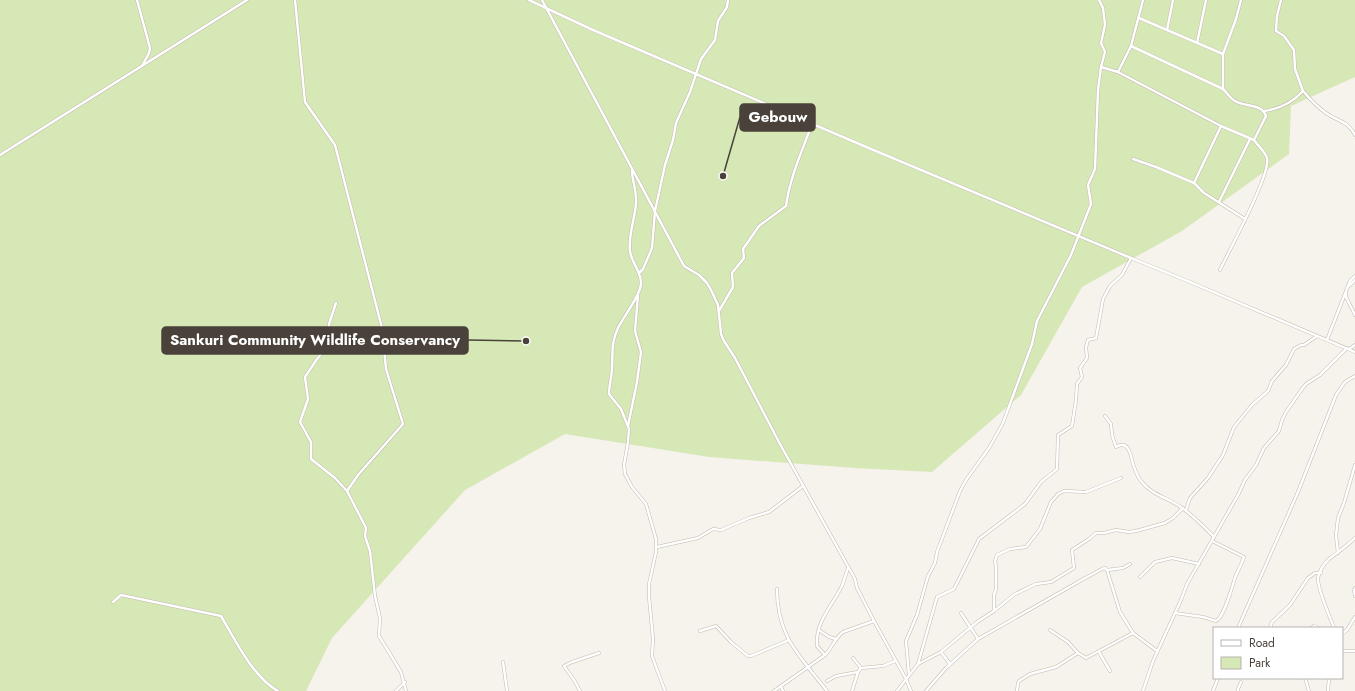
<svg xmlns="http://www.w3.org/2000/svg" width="1355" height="691" viewBox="0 0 1355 691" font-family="Jost,sans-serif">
<rect width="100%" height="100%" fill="#f6f2ec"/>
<path fill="#d7e8b7" d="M0,0H1355V77L1291,106L1289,154L1182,231L1082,287L1021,395L932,472L855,468L709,457L565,434L465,490L332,638L306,691H0Z"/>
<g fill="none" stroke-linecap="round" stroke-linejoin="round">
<defs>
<g id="minor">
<path d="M137,0L150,48L149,53L142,66"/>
<path d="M295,0L305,102L335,145L382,328L386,369L403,424L358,475L347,491"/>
<path d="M529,0L593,30L871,149L1131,258L1190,282L1355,352"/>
<path d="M542,0L684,266L699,275L707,283L711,290L718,305L721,334L724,341L735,358L780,444L855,579L857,588L874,621L906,679L911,691"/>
<path d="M1281,0L1277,16L1276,31L1284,36L1294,50L1295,69L1303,91"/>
<path d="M1139,18L1223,54V89C1227,93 1231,99 1235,101C1245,107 1261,103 1266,116L1254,140C1258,146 1265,151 1267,158C1271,174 1229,251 1220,270"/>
<path d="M1167,30L1173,0"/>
<path d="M1197,43L1206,0"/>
<path d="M1131,46L1223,89"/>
<path d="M1223,54L1236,19L1241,0"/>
<path d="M1101,67L1118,72L1221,126"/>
<path d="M1118,72L1131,46L1143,0"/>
<path d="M1264,111C1280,109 1292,103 1303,91C1310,99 1317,107 1326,113C1338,122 1347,120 1355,135"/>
<path d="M0,155L247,0"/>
<path d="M1133,159L1156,167L1194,183L1204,193L1245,219"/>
<path d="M632,170C632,181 637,192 636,203C635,219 628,235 630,251C631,262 641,271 641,283C641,295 623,317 618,328C611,343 613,352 612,367C612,376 609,385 609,394L621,409L629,429L628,442L624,465L625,474L632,487L646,504L656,539V552L649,584V597L653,639L652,656L665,691"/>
<path d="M1194,183L1221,126L1254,140"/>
<path d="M1219,202L1250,139"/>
<path d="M639,273L643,269L652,248L655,211L665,165L673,140L676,123L690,92L701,59L715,40L718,21L727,7L728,0"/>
<path d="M1349,286L1355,280"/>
<path d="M1346,294V297L1355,315"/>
<path d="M336,303L329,324L330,343L317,359L305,377L308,399L300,422L311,442V459L335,478L347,491L364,524L366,528L365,536L370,551L375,596L380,618L379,636L401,672L406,691"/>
<path d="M719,311L733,287L732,273L744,258L743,249L759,226L786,206C790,177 802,151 812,124"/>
<path d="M1327,340L1350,281L1355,276"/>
<path d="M1349,349L1355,345"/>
<path d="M1105,416L1111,424L1112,435L1116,447C1129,439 1131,456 1133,464C1135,470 1137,476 1141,481C1151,495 1169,498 1182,508C1194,516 1204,527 1214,537"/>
<path d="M628,426L637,382L641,352L635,331L638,295"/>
<path d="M1186,510L1190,498L1208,478L1223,455L1234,427L1252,405L1268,391L1272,381L1286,365L1294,349L1301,345H1304L1317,336"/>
<path d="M657,547L698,538L713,529L721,530L749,518L769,512L803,486"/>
<path d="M1338,553L1336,535L1338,518L1344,503L1355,465"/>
<path d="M1107,570L1120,612L1133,633L1157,651"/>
<path d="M1140,577L1155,562L1172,558L1199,564"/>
<path d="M1355,588L1354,590L1355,596"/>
<path d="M777,589C777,637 800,656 827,691"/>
<path d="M113,602L121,595L221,616C235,640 253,677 278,691"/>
<path d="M994,611V595L996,589V567L995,561L997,555L1010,549L1026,547L1040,529L1051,502L1058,494L1064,491L1086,492L1121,478"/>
<path d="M961,613L978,639"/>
<path d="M1175,613L1203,617L1216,621C1225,616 1232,586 1236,575C1239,569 1242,563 1244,557L1212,541"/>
<path d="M1238,628L1298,492L1336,395L1345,382L1355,376"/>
<path d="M1270,628L1272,622L1290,605L1308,578L1315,573H1321"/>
<path d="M1311,628L1314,626L1319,628"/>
<path d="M1334,628C1330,617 1317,588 1318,578C1319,572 1324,564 1329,559C1338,552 1347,546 1355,538"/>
<path d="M819,630L829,637L836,639"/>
<path d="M1050,630L1068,642L1078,653L1086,658L1133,633"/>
<path d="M700,631L716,626L731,642L748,656H751L789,640"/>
<path d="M1342,634L1347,630L1355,617"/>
<path d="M1342,651H1355"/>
<path d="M1099,652L1110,671"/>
<path d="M825,655L817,646C815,622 832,606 842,586C844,580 846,574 848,568"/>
<path d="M853,658L861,668"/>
<path d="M503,662L507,691"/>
<path d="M918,664L941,652"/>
<path d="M950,664L941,652L977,622L994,611L1015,594L1036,584L1051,582L1074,568L1072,550L1089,539L1096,533H1104L1116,530L1129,532L1136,531L1165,523L1173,518L1183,508"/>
<path d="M909,675L906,641L917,615L928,576L935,563L937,552L960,491L966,480L989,448L1003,423L1032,344L1037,321L1071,255L1091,204L1088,185L1095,169L1098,90L1101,67L1105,52L1101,43L1105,25L1103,8L1099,0"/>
<path d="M1305,678L1309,691"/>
<path d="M827,681L836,676L858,672"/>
<path d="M781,687L783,691"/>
<path d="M396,691L405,682"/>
<path d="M580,691L574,680L564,666L572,662L599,653"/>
<path d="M774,691L825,655C832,648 835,638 843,632L874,621"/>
<path d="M852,691L858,672L861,668L883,666L895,661"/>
<path d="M897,691L918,664L937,597L954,589L979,539L1025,504L1041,482L1057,469L1058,435L1072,426L1076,400L1077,384L1082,377L1080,368L1087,358L1086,347L1088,340L1096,338L1103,299L1110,286L1122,275L1131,258"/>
<path d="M926,691L946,668L978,639L1087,577C1092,575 1102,568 1105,568L1107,570L1123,568L1130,564"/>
<path d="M1017,691L1018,683L1019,681L1030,674L1056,667L1078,653"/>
<path d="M1143,691L1153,661L1181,600L1187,584L1238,495L1245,480L1256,465L1264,448L1279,431L1282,420L1286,412L1302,389L1306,384L1320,375L1347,348"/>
<path d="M1213,691L1218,678"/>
<path d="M1238,691V689L1241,682"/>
<path d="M1328,691L1329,678"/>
</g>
</defs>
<use href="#minor" stroke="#c1b9af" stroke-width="3.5"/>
<use href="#minor" stroke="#fff" stroke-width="2.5"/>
</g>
<path fill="none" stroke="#4a423a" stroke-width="1.5" d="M723 176L740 117M526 341L468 340"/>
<g fill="#4a423a" stroke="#fff" stroke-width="1.5">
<circle cx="723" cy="176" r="4"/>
<circle cx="526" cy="341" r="4"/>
</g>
<g fill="#4a423a" stroke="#4a423a" stroke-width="1.5">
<rect x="740" y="104" width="75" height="27" rx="4"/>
<rect x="162" y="327" width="306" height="27" rx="4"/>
</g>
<g font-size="15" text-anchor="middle" font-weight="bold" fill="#fff">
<text x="778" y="122">Gebouw</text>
<text x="315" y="345">Sankuri Community Wildlife Conservancy</text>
</g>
<rect x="1213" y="627" width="130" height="52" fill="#ffffff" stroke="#b7b3b0"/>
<rect x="1221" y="640" width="20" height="6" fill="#ffffff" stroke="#b7b3b0"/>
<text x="1249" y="647" font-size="12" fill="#4a423a">Road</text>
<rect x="1221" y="657" width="20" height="12" fill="#d7e8b7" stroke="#b7b3b0"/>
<text x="1249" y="667" font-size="12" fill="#4a423a">Park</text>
</svg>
